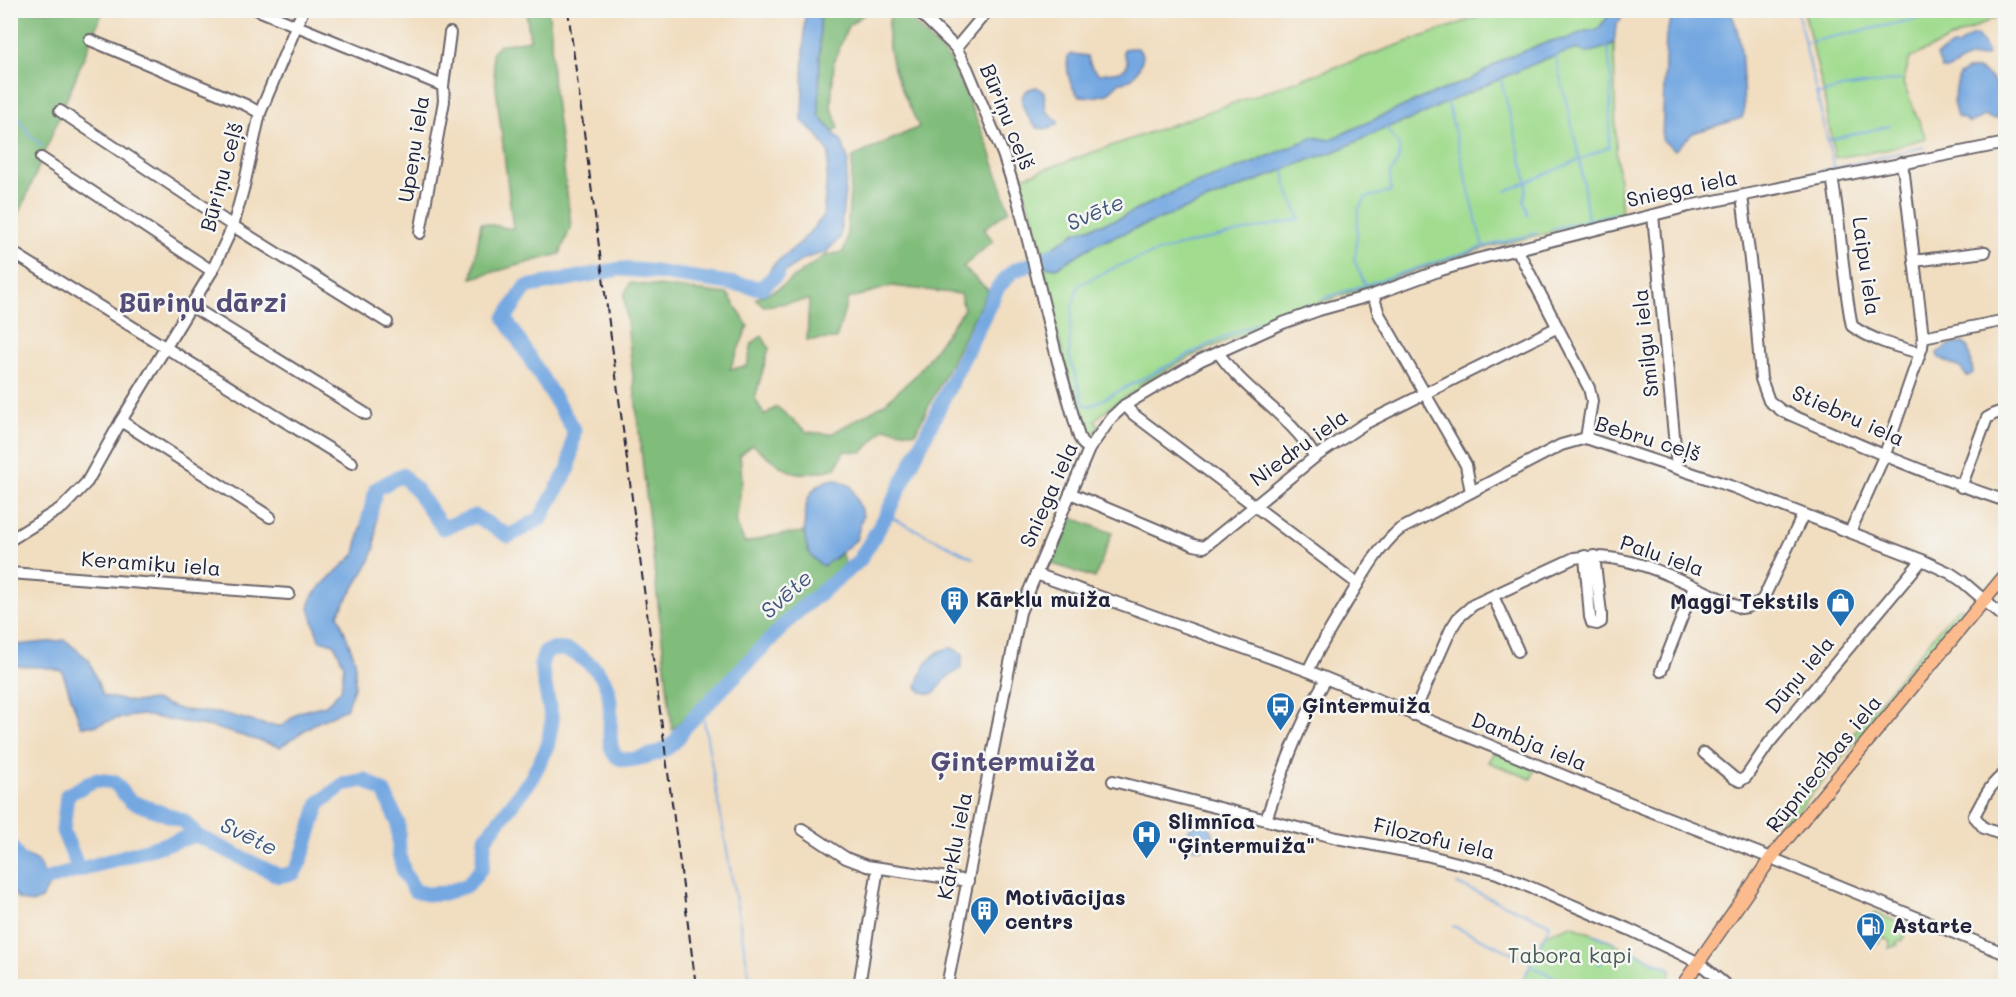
<svg xmlns="http://www.w3.org/2000/svg" width="2016" height="997" viewBox="0 0 2016 997" font-family="Mali,sans-serif">
<rect width="100%" height="100%" fill="#f6f6f2"/>
<filter id="ink" filterUnits="userSpaceOnUse"><feTurbulence type="fractalNoise" baseFrequency=".0167" numOctaves="2"/><feDisplacementMap in="SourceGraphic" scale="12" xChannelSelector="R" yChannelSelector="G"/><feConvolveMatrix kernelMatrix="1 2 1 2 8 2 1 2 1" color-interpolation-filters="sRGB"/></filter>
<filter id="wash" filterUnits="userSpaceOnUse"><feTurbulence type="fractalNoise" baseFrequency=".008" numOctaves="4" result="noise"/><feDisplacementMap in="SourceGraphic" scale="24" xChannelSelector="R" yChannelSelector="G"/><feGaussianBlur stdDeviation="1.35" result="paint"/><feColorMatrix in="noise" values="0 0 0 0 0 0 0 0 0 0 0 0 0 0 0 0 0 1.4 0 .05"/><feComposite in="paint" operator="in"/></filter>
<g filter="url(#wash)">
<rect width="100%" height="100%" fill="#f1ddbf"/>
<g fill="#a1dc8f" stroke="#627f65" stroke-width="1.5">
<path d="M2005,10V18L2003,14L1910,58L1903,83L1926,138L1885,150L1835,158L1823,90L1804,11Z"/>
<path d="M1495,11H1613L1597,30L1586,31L1566,39L1551,41L1506,58L1470,80L1422,98L1329,140L1314,137L1253,163L1182,188L1118,219L1076,232L1044,253L1020,178Z"/>
<path d="M1614,43L1616,148L1622,215L1482,249L1310,306L1200,352L1139,385L1141,389L1136,392L1134,391L1114,404L1095,420L1099,425L1094,435L1088,437L1084,436L1074,406L1076,405L1054,320L1044,266L1056,268L1094,245L1309,160L1336,151L1388,127L1415,118L1441,105L1545,59L1578,49L1586,53L1607,47Z"/>
<path d="M1960,607L1965,609L1772,842L1760,847L1954,611Z"/>
<path d="M1494,752L1535,769L1531,779L1488,762Z"/>
<path d="M1875,913L1911,927L1901,941L1899,940L1896,943L1898,945L1889,948L1891,942L1883,937L1878,943L1867,934V930Z"/>
<path d="M1572,925L1671,969L1670,977L1663,986H1520L1545,934Z"/>
</g>
<g fill="#80bc7a" stroke="#516f5a" stroke-width="1.5">
<path d="M11,11H103L11,234Z"/>
<path d="M526,11H548L551,30L552,75L571,226L560,254L472,278L481,223L513,229L492,54L499,45L530,40Z"/>
<path d="M822,11H869L848,26L834,62L831,106L839,128L833,131L819,116L820,19Z"/>
<path d="M884,11H902L951,61L989,148L1009,210L984,229L993,241L963,267L988,290L915,433L884,428L863,452L844,451L836,468C792,480 787,472 753,445L740,455L742,479L736,524L745,543L770,536L804,532L808,551L835,559L841,552L845,564L818,587L672,730L624,295L630,283L728,294L748,326L730,369L747,366L752,343L762,336L769,348L755,398L764,415L777,407L807,432L831,434L884,404L917,374L964,309L960,294L892,286L848,299L836,339L807,340L809,300L764,306L755,299L779,288L824,256L843,252L846,244L853,157L919,127C904,93 881,55 890,16Z"/>
<path d="M1067,516L1112,533L1095,578L1050,563Z"/>
</g>
<g fill="#75a8e1" stroke="#4c658e" stroke-width="1.5">
<path d="M1675,10L1730,11C1745,40 1742,79 1744,112L1742,118L1693,133L1675,150L1662,140L1666,35Z"/>
<path d="M805,11H822L820,19L819,116L842,142L848,160L840,238L826,252L803,259L766,286H760L773,265L801,242L823,217L829,153L818,136L802,121Z"/>
<path d="M1613,11H1626L1616,26L1614,43L1607,47L1586,53L1578,49L1545,59L1441,105L1415,118L1388,127L1336,151L1309,160L1094,245L1056,268L1044,266L1042,258L1044,253L1076,232L1118,219L1182,188L1253,163L1314,137L1329,140L1422,98L1470,80L1506,58L1551,41L1566,39L1586,31L1597,30Z"/>
<path d="M1973,35H1976C1982,41 1986,47 1988,55C1980,58 1972,56 1964,60C1956,64 1951,71 1942,69L1937,55L1952,46H1958L1963,41Z"/>
<path d="M1130,48H1138L1143,56C1140,68 1134,83 1120,82L1107,94L1093,97L1079,96C1069,86 1066,70 1068,56L1073,54L1087,56L1092,68L1099,74L1121,71L1126,68L1127,62L1123,52L1124,49Z"/>
<path d="M1977,69C1993,75 2004,95 2005,112L2003,117L1993,119L1985,116L1969,123L1964,119L1957,117L1953,102L1959,75L1967,70Z"/>
<path d="M1037,87L1044,93L1046,111L1057,120L1058,124L1049,129L1037,128C1025,115 1010,91 1037,87Z"/>
<path d="M1963,343L1968,348L1973,372L1972,374L1967,376L1960,368L1938,357L1937,353L1949,345Z"/>
<path d="M835,479L851,486L863,515L856,540L824,566C804,557 803,535 805,516C806,510 806,502 809,497C813,487 825,480 835,479Z"/>
<path d="M367,500L377,504L375,547L369,563L338,614L355,660V684L346,709L314,724L280,747L212,727L142,715L118,718L94,726H81L62,671L42,667L11,666V644L17,645L65,640L89,660L103,696L134,702L154,700L182,710L226,714L266,725L282,726L299,712L326,705L341,690L344,665L334,644L319,640L309,608L313,595L323,584L355,554Z"/>
<path d="M952,648L963,654L961,668L944,680L936,692L931,694L922,692L917,687C921,669 932,649 952,648Z"/>
<circle cx="1200" cy="836" r="13"/>
<path d="M11,833L21,853L38,861L49,886L41,899L32,903L18,899L11,889Z"/>
</g>
<g fill="none" stroke-linecap="round" stroke-linejoin="round">
<g stroke="#75a8e1" stroke-width="2">
<path d="M1804,43L1917,19L1935,10"/>
<path d="M1555,55L1580,160L1588,220"/>
<path d="M1500,76L1527,182L1524,201L1528,216"/>
<path d="M1816,95L1842,88L1900,80"/>
<path d="M1447,101L1483,247"/>
<path d="M10,103L30,136L43,146"/>
<path d="M1828,140L1890,126"/>
<path d="M1834,168L1924,147"/>
<path d="M1284,169L1286,185L1300,219C1223,237 1147,246 1078,286L1072,308L1069,355L1084,404L1090,406L1196,351L1238,331L1309,303"/>
<path d="M1506,191L1609,147L1611,81L1608,47"/>
<path d="M1720,193L1834,168L1797,10"/>
<path d="M1550,229L1616,213"/>
<path d="M1365,284L1354,260L1356,250L1358,210L1365,198L1391,191L1390,175L1399,159V146L1385,126"/>
<path d="M1321,299L1483,247L1537,233"/>
<path d="M886,515L973,558"/>
<path d="M702,710L751,986"/>
<path d="M1457,884L1550,924L1520,986"/>
<path d="M1453,926L1532,962"/>
<path d="M1594,934L1615,943"/>
<path d="M1630,950L1671,969"/>
<path d="M1599,965L1609,949"/>
<path d="M1530,966L1574,986"/>
<path d="M1428,986H1430"/>
</g>
<g stroke="#75a8e1" stroke-width="15">
<path d="M368,522L376,489L402,475L416,490L443,528L475,516L509,536L540,519L569,468L574,430L505,318L526,287L620,269L648,271L761,288L777,274"/>
<path d="M10,845L22,864L42,881L196,835L279,876L294,873L301,860L319,803L344,784L365,780L384,792L398,823L399,854L404,873L415,891L427,894L445,893L468,885L482,867L485,839L531,779L547,748L552,721L541,665L545,652C557,647 568,649 579,656C613,678 611,697 610,733C610,740 610,749 615,755C623,764 641,758 651,755C668,750 676,743 685,727L796,613L859,561L885,518L998,287L1013,271L1059,253"/>
<path d="M79,870L63,831L67,795L95,780L114,782L130,801L184,821L196,835"/>
</g>
</g>
</g>
<g filter="url(#ink)">
<g fill="none" stroke-linecap="round" stroke-linejoin="round">
<defs>
<g id="minor">
<path d="M258,10L443,86L444,101L420,233"/>
<path d="M917,10L956,48L967,68L1003,154L1018,200L1058,362L1079,437L1083,444L1089,449"/>
<path d="M90,40L246,105L260,113"/>
<path d="M956,48L988,10"/>
<path d="M443,86L450,33"/>
<path d="M60,111L233,226L387,322"/>
<path d="M41,158L212,271"/>
<path d="M1832,177C1841,226 1842,277 1852,326C1871,340 1898,347 1920,353"/>
<path d="M1742,196L1754,292L1761,379L1769,401L1782,411C1855,443 1929,476 2006,501"/>
<path d="M1653,215L1677,467"/>
<path d="M1517,249L1589,388L1592,401L1586,438"/>
<path d="M10,251L352,463"/>
<path d="M1914,261L1985,252"/>
<path d="M1373,295L1379,314L1466,465L1471,492"/>
<path d="M191,306L366,414"/>
<path d="M1923,337L2006,320"/>
<path d="M1218,352C1244,392 1291,415 1315,457"/>
<path d="M1125,405L1133,414L1358,584"/>
<path d="M121,421L270,517"/>
<path d="M1961,487L1987,418L1994,414L2006,410"/>
<path d="M1070,493L1194,545L1204,547L1315,457L1364,424L1556,328"/>
<path d="M1850,532L1885,454L1922,347L1923,337L1904,174L1901,163"/>
<path d="M10,540L63,507L87,482L121,421L212,271L233,226L244,186L260,113L303,10"/>
<path d="M1585,556L1590,617L1592,623L1597,624L1601,622V613L1594,556"/>
<path d="M10,573L289,594"/>
<path d="M1036,574L1308,671L1635,805L1771,858L2006,954"/>
<path d="M1493,596L1518,651"/>
<path d="M1308,671C1319,647 1333,625 1347,602C1362,577 1377,549 1399,530L1561,445L1586,438L1733,487L1922,560L1950,573L1962,581L2006,619"/>
<path d="M1661,671L1694,587"/>
<path d="M1413,715L1451,629L1458,618L1473,605L1574,558C1633,550 1688,585 1741,608C1750,607 1756,605 1763,599L1803,515"/>
<path d="M1704,753L1734,778L1740,781L1746,777L1769,743L1922,560"/>
<path d="M2006,773C1990,783 1983,800 1974,816L1984,828L2006,836"/>
<path d="M1113,781L1337,838L1426,855L1497,873L1628,929L1681,954L1699,963L1727,986"/>
<path d="M1266,820C1282,772 1300,722 1326,679"/>
<path d="M802,829L846,858L867,866L968,881"/>
<path d="M859,986L878,868"/>
<path d="M947,986L1020,612L1089,449L1112,417L1125,405L1201,360L1283,323L1319,310L1373,295L1441,270L1478,259L1689,206L2006,143"/>
</g>
<path id="major" d="M1682,986L1771,858L2006,574"/>
</defs>
<use href="#minor" stroke="#6a6369" stroke-width="14"/>
<use href="#major" stroke="#6a6369" stroke-width="15"/>
<use href="#minor" stroke="#fff" stroke-width="10"/>
<use href="#major" stroke="#fbbb8d" stroke-width="12"/>
<path stroke="#22223b" stroke-width="2" stroke-dasharray="9 4.5" stroke-linecap="butt" d="M568,10L696,986"/>
</g>
</g>
<defs>
<symbol id="building-pin" viewBox="-11 -11 22 30"><path d="M0 17L-7.5 6A9.5 9.5 0 1 1 7.5 6Z" fill="#1f6fb2" stroke="#f6f6f2"/><path d="M-4-6H4V6H1V3H-1V6H-4ZM-2.5-4.3h1.7v1.8h-1.7ZM.8-4.3h1.7v1.8H.8ZM-2.5-1h1.7V.8h-1.7ZM.8-1h1.7V.8H.8Z" fill="#fff"/></symbol>
<symbol id="shop-pin" viewBox="-11 -11 22 30"><path d="M0 17L-7.5 6A9.5 9.5 0 1 1 7.5 6Z" fill="#1f6fb2" stroke="#f6f6f2"/><path d="M-5-2.5h2.3a2.7 3.5 0 0 1 5.4 0H5L5.5 6h-11ZM-1.5-2.5h3a1.5 2.3 0 0 0-3 0Z" fill="#fff"/></symbol>
<symbol id="bus-pin" viewBox="-11 -11 22 30"><path d="M0 17L-7.5 6A9.5 9.5 0 1 1 7.5 6Z" fill="#1f6fb2" stroke="#f6f6f2"/><path d="M-5-6H5V4H4V6H2V4H-2V6H-4V4H-5ZM-3.5-4V0h7V-4ZM-3.5 1.2v1.5H-2V1.2ZM2 1.2v1.5H3.5V1.2Z" fill="#fff"/></symbol>
<symbol id="hospital-pin" viewBox="-11 -11 22 30"><path d="M0 17L-7.5 6A9.5 9.5 0 1 1 7.5 6Z" fill="#1f6fb2" stroke="#f6f6f2"/><path d="M-5-5h3v3.5h4V-5h3V5h-3V1.5h-4V5h-3Z" fill="#fff"/></symbol>
<symbol id="fuel-pin" viewBox="-11 -11 22 30"><path d="M0 17L-7.5 6A9.5 9.5 0 1 1 7.5 6Z" fill="#1f6fb2" stroke="#f6f6f2"/><path d="M-5.5-6h7V0h2V4h1.3V-2.5L3-4.5l.8-.8L6-3V5H2.5V1h-1V6h-7ZM-4.2-4.7v3.2H.2V-4.7Z" fill="#fff"/></symbol>
</defs>
<g fill-rule="evenodd">
<use href="#building-pin" x="938" y="584" width="33" height="45"/>
<use href="#shop-pin" x="1824" y="586" width="33" height="45"/>
<use href="#bus-pin" x="1264" y="690" width="33" height="45"/>
<use href="#hospital-pin" x="1130" y="818" width="33" height="45"/>
<use href="#building-pin" x="968" y="894" width="33" height="45"/>
<use href="#fuel-pin" x="1854" y="910" width="33" height="45"/>
</g>
<g text-anchor="middle" stroke-width="5" stroke-linejoin="round" paint-order="stroke">
<g font-size="21" fill="#22223b" stroke="#f6f6f2">
<text transform="translate(1007 117) rotate(68)" y="7">Būriņu ceļš</text>
<text transform="translate(414 149) rotate(-81)" y="7">Upeņu iela</text>
<text transform="translate(222 177) rotate(-75)" y="7">Būriņu ceļš</text>
<text transform="translate(1682 189) rotate(-12)" y="7">Sniega iela</text>
<text transform="translate(1866 266) rotate(82)" y="7">Laipu iela</text>
<text transform="translate(1646 343) rotate(-96)" y="7">Smilgu iela</text>
<text transform="translate(1848 416) rotate(24)" y="7">Stiebru iela</text>
<text transform="translate(1648 439) rotate(17)" y="7">Bebru ceļš</text>
<text transform="translate(1299 448) rotate(-36)" y="7">Niedru iela</text>
<text transform="translate(1049 495) rotate(-66)" y="7">Sniega iela</text>
<text transform="translate(1662 556) rotate(19)" y="7">Palu iela</text>
<text transform="translate(151 564) rotate(4)" y="7">Keramiķu iela</text>
<text transform="translate(1800 675) rotate(-50)" y="7">Dūņu iela</text>
<text transform="translate(1529 742) rotate(22)" y="7">Dambja iela</text>
<text transform="translate(1824 764) rotate(-51)" y="7">Rūpniecības iela</text>
<text transform="translate(1434 839) rotate(13)" y="7">Filozofu iela</text>
<text transform="translate(955 846) rotate(-79)" y="7">Kārklu iela</text>
</g>
<g font-size="21" font-weight="bold" fill="#22223b" stroke="#f6f6f2" text-anchor="start">
<text x="976" y="607">Kārklu muiža</text>
<text x="1819" y="609" text-anchor="end">Maggi Tekstils</text>
<text x="1302" y="713">Ģintermuiža</text>
<text x="1168" y="829">Slimnīca<tspan x="1168" dy="24">"Ģintermuiža"</tspan></text>
<text x="1005" y="905">Motivācijas<tspan x="1005" dy="24">centrs</tspan></text>
<text x="1892" y="933">Astarte</text>
</g>
<g font-size="21" fill="#485a54" stroke="#f6f6f2">
<text x="1570" y="963">Tabora kapi</text>
</g>
<g font-size="22" font-style="italic" fill="#43587d" stroke="#f6f6f2">
<text transform="translate(1095 212) rotate(-23)" y="8">Svēte</text>
<text transform="translate(786 594) rotate(-42)" y="8">Svēte</text>
<text transform="translate(249 836) rotate(26)" y="8">Svēte</text>
</g>
<g font-size="27" font-weight="bold" fill="#544c76" stroke="#f6f6f2">
<text x="203" y="312">Būriņu dārzi</text>
<text x="1013" y="771">Ģintermuiža</text>
</g>
</g>
<rect width="2016" height="997" fill="none" stroke="#f6f6f2" stroke-width="36"/>
</svg>
